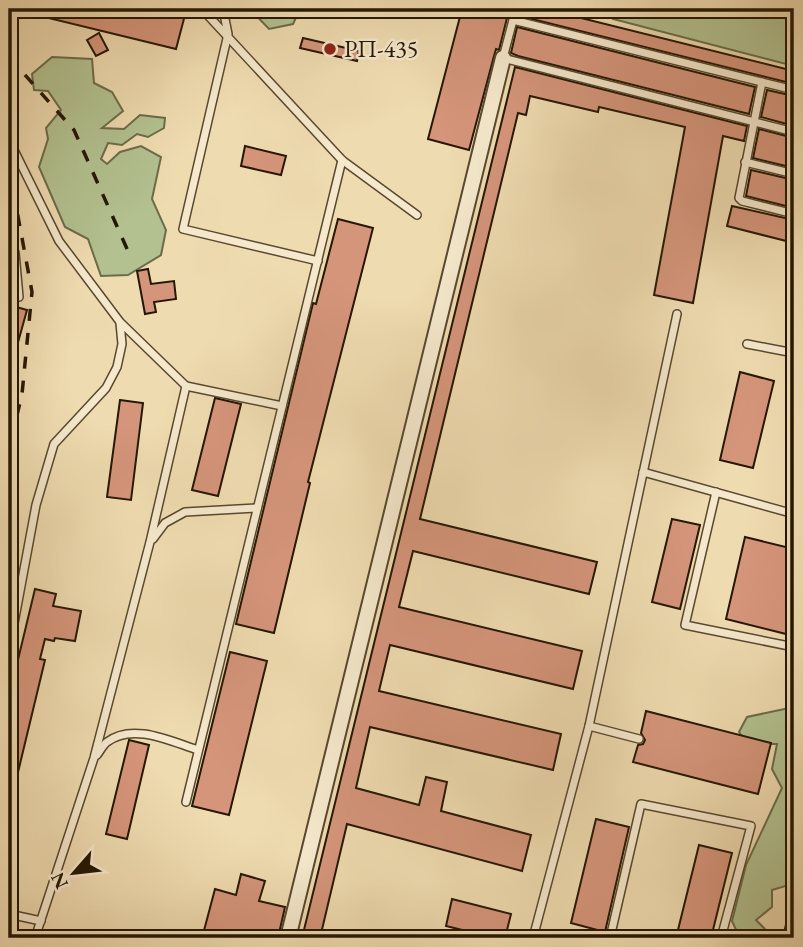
<svg xmlns="http://www.w3.org/2000/svg" width="803" height="947" viewBox="0 0 803 947" font-family="'EB Garamond',serif">
<rect width="100%" height="100%" fill="#efdbb0"/>
<filter id="stains"><feTurbulence type="fractalNoise" baseFrequency=".00286" numOctaves="4"/><feColorMatrix values="0 0 0 0 .2 0 0 0 0 .09 0 0 0 0 .02 0 0 0 .5 -.17"/></filter>
<radialGradient id="worn" r=".72"><stop offset=".6" stop-color="#630" stop-opacity="0"/><stop offset="1" stop-color="#630" stop-opacity=".3"/></radialGradient>
<g fill="#b3c190" stroke="#6c6c4a" stroke-width="2">
<path d="M250,9H300L293,24L269,29Z"/>
<path d="M612,9H794V66L613,19Z"/>
<path d="M52,57L92,59L94,83L112,92L123,111L102,128L124,129L140,115L165,118L164,128L148,137L137,134L122,145L108,143L101,159L107,164L120,152L141,146L161,157L152,199L166,230L161,255L128,275L101,276L88,239L65,227L39,167L48,139L46,128L61,110L48,91L34,90L32,74Z"/>
<path d="M794,707V875L789,885L772,890V907L756,920L766,930L763,938H737L738,934L732,921L746,865L782,788L772,769L777,744H747L739,732L747,717Z"/>
</g>
<g fill="#d5957b" stroke="#251703" stroke-width="2">
<path d="M28,9H176L186,11L176,49L28,13Z"/>
<path d="M462,9H545L794,71V84L512,14L507,18L499,50L496,49L494,56L469,150L428,139Z"/>
<path d="M517,27L755,87L749,114L518,56L511,53Z"/>
<path d="M99,33L108,50L96,56L87,40Z"/>
<path d="M303,38L359,51L357,61L300,48Z"/>
<path d="M515,67L747,126L744,141L723,136L693,303L654,295L685,127L599,107L598,112L530,96L526,115L518,113L420,519L597,562L589,594L413,551L399,607L582,651L573,689L390,645L379,691L561,734L553,770L370,727L356,788L419,805L426,777L447,782L441,811L531,835L522,871L347,824L320,938H302Z"/>
<path d="M767,90L794,96V126L761,117Z"/>
<path d="M759,129L794,138V168L753,158Z"/>
<path d="M245,146L286,156L281,175L241,166Z"/>
<path d="M751,170L794,180V208L746,196Z"/>
<path d="M732,206L794,220V243L727,226Z"/>
<path d="M338,219L373,228L308,482L310,483L274,633L236,624L313,303L316,304Z"/>
<path d="M148,269L151,284L174,281L176,299L154,302L156,312L145,314L137,271Z"/>
<path d="M9,305L27,310L12,364H9Z"/>
<path d="M740,372L774,381L753,468L720,460Z"/>
<path d="M215,398L241,404L218,496L192,490Z"/>
<path d="M120,400L143,403L131,500L107,497Z"/>
<path d="M672,519L700,525L680,609L652,602Z"/>
<path d="M745,537L794,549V601L786,634L726,619Z"/>
<path d="M35,589L56,594L53,606L81,611L75,641L55,638L54,641L45,639L40,659L45,660L13,793L9,792V697Z"/>
<path d="M230,652L267,661L229,815L192,806Z"/>
<path d="M646,711L771,743L758,794L633,762L638,745L643,744L645,740L641,733Z"/>
<path d="M129,740L149,745L127,839L106,834Z"/>
<path d="M596,819L629,827L605,932L571,923Z"/>
<path d="M699,845L732,853L711,938H676Z"/>
<path d="M241,874L265,881L259,901L285,907L278,938H202L215,889L236,895Z"/>
<path d="M452,899L511,914L505,938H495L446,926Z"/>
<path d="M790,906H794V938H783Z"/>
</g>
<g fill="none" stroke-linecap="round" stroke-linejoin="round">
<defs>
<g id="service">
<path d="M202,9L342,160L417,215"/>
<path d="M223,9L228,34L183,229L318,261"/>
<path d="M762,82L739,198L742,201L794,214"/>
<path d="M794,90L513,20L503,58L794,132"/>
<path d="M9,140L59,241L120,322L186,386L282,406"/>
<path d="M745,162L794,174"/>
<path d="M9,234L15,253L19,297"/>
<path d="M747,344L794,353"/>
<path d="M643,472L794,514"/>
<path d="M716,492L685,625L794,647"/>
<path d="M153,539L165,523L185,512L257,508"/>
<path d="M9,650L36,505L54,444L106,388L117,367L122,344L120,323"/>
<path d="M589,726L639,739"/>
<path d="M97,755C100,751 103,745 107,742C133,722 172,742 198,750"/>
<path d="M186,802L342,160"/>
<path d="M9,914L41,921"/>
<path d="M35,938L94,758L150,542L186,386"/>
<path d="M533,938L589,726L677,314"/>
<path d="M610,938L641,804L751,826L721,938"/>
</g>
<path id="minor" d="M288,938L503,58"/>
</defs>
<use href="#service" stroke="#58482e" stroke-width="10"/>
<use href="#minor" stroke="#58482e" stroke-width="18"/>
<use href="#service" stroke="#f5e8cc" stroke-width="7"/>
<use href="#minor" stroke="#f5e8cc" stroke-width="14"/>
<g stroke="#251703" stroke-width="3.5" stroke-dasharray="12 12" stroke-linecap="butt">
<path d="M9,57L74,130L128,251"/>
<path d="M9,192L17,211L32,292L22,394L9,449"/>
</g>
</g>
<circle fill="#8f2418" stroke="#f5e8cc" stroke-width="2.5" cx="330" cy="49" r="7"/>
<g text-anchor="middle" stroke-width="5" stroke-linejoin="round" paint-order="stroke">
<g font-size="24" fill="#251703" stroke="#f5e8cc" text-anchor="start">
<text x="344" y="57">РП-435</text>
</g>
</g>
<rect width="803" height="947" fill="none" stroke="#efdbb0" stroke-width="35"/>
<rect x="10" y="10" width="782" height="926" fill="none" stroke="#251703" stroke-width="3.5"/>
<rect x="18" y="18" width="768" height="912" fill="none" stroke="#251703" stroke-width="2"/>
<g transform="translate(74 873) rotate(242)" stroke="#f5e8cc" stroke-width="5" paint-order="stroke">
<path d="M0-5L12 26L0 18L-12 26Z" fill="#251703"/>
<text y="-10" font-size="19" font-weight="bold" text-anchor="middle" fill="#251703">N</text>
</g>
<rect width="100%" height="100%" filter="url(#stains)"/>
<rect width="100%" height="100%" fill="url(#worn)"/>
</svg>
